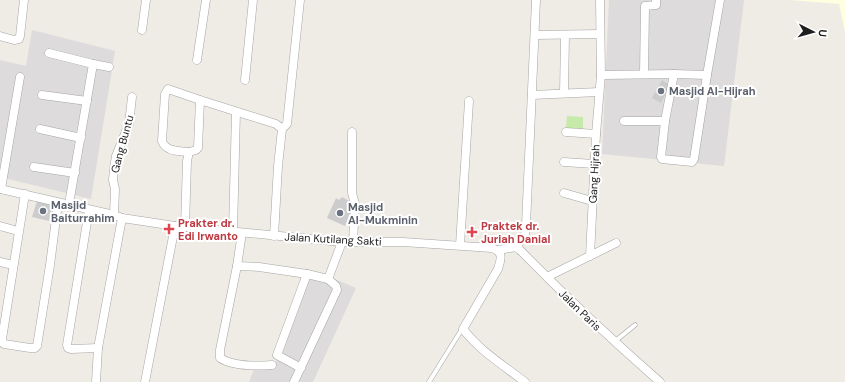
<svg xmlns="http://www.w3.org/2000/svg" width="845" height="382" viewBox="0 0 845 382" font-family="'DM Sans',sans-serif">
<rect width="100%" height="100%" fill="#efece5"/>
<g fill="#dddbdb">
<path d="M609,0H744L724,166L602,154Z"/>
<path d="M32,30L115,51L91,199L0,177V60L26,66Z"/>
<path d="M310,273L330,277L356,288L313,382H249L256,364L274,367Z"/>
</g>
<path fill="#fdffde" d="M790,0H845V32L839,4Z"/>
<g fill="#ccc">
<path d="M662,80L670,85L661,103L652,98Z"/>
<path d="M342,197L353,203V209L345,226L327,218L336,198L339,200Z"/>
<path d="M37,201L53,205L49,221L32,217Z"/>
</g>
<path fill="#c6eaaa" d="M567,116L583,117V129L566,128Z"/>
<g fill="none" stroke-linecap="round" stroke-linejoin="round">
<defs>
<g id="service">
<path d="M614,342L635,325"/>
<path d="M429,382L462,329"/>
</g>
<g id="minor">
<path d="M142,30L146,0"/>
<path d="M535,35L600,34"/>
<path d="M0,36L14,40L19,39L20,36L24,0"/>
<path d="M49,53L93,64L109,67"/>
<path d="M197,60L206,0"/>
<path d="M644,74L645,6L656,5V0"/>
<path d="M674,74L665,121L661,157L662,159L692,162L694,159L707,75L720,0"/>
<path d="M601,75L674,74L707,75"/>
<path d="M245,80L253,0"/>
<path d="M564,93L565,35"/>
<path d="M42,95L87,101"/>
<path d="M532,95L599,92"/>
<path d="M624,121H665"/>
<path d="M40,129L81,138"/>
<path d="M282,129L287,124L300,0"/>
<path d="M352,132V193L355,204L353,242"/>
<path d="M566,132L596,134"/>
<path d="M189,152C179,151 166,152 162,141L165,94L168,89L200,100L276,124L282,129L278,166L274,236"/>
<path d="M564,162L594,164"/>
<path d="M34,167L75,173"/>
<path d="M0,189L114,215L122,218L175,226L342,242H403L492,248C504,252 501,259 498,269L463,329C480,351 503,365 525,382"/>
<path d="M1,189L20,77"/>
<path d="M564,193L592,201"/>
<path d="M25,194L2,339V342L4,344L30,348H35L37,346L50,265L58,203"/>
<path d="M69,204L93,64"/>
<path d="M89,210L67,345L68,348L71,349L98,348"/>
<path d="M114,215L115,189L113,180L114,168L116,156L129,124L132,97"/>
<path d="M0,226L18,231"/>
<path d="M185,227L187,161L189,152L196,150L198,148L200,100"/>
<path d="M233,231L236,112"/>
<path d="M242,233L237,266L220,350V358C232,366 257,366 272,365"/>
<path d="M460,245L469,101"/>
<path d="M516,247L525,235L526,225L536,0"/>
<path d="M498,250L516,247L520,250C565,296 612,340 660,382"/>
<path d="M590,256L596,134L601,75L600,0"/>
<path d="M0,262L13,265"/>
<path d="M237,266L259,267L307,274"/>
<path d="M547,277L616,243"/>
<path d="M301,368L277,355L307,274L328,279"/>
<path d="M96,382L98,348L122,218"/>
<path d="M145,382L175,226"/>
<path d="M294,382L337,290L336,286L328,279L342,242"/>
</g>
</defs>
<use href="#service" stroke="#a5a5a5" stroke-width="5"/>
<use href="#minor" stroke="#a5a5a5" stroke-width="9"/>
<use href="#service" stroke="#fff" stroke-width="4"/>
<use href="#minor" stroke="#fff" stroke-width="8"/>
</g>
<g fill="#6b7280" stroke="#fff" stroke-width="1.5">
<circle cx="661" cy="91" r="4"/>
<circle cx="43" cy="211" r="4"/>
<circle cx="340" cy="213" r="4"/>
</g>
<g fill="#e0444e" stroke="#fff" stroke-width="1.5">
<path d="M167 223h4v4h4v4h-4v4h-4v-4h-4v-4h4z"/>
<path d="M470 226h4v4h4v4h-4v4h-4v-4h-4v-4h4z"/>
</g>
<g text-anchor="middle" stroke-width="4" stroke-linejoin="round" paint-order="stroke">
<g font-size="11" font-weight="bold" fill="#5b616d" stroke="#fff" text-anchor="start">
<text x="669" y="95">Masjid Al-Hijrah</text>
<text x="51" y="209">Masjid<tspan x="51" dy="13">Baiturrahim</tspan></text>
<text x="348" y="211">Masjid<tspan x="348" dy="13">Al-Mukminin</tspan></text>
</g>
<g font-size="11" fill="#1e1e1e" stroke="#fff">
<text transform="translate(122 144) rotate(-75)" y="4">Gang Buntu</text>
<text transform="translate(594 174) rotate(-87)" y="4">Gang Hijrah</text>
<text transform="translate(333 239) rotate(3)" y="4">Jalan Kutilang Sakti</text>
<text transform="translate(580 310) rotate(44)" y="4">Jalan Paris</text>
</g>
<g font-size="11" font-weight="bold" fill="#be3a42" stroke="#fff" text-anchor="start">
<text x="178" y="227">Prakter dr.<tspan x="178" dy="13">Edi Irwanto</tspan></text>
<text x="481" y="230">Praktek dr.<tspan x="481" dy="13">Juriah Danial</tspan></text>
</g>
</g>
<g transform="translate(813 32) rotate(96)" stroke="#ffffff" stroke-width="3" paint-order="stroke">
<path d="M0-3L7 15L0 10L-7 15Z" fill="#1e1e1e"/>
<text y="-6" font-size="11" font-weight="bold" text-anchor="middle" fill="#1e1e1e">U</text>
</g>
</svg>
